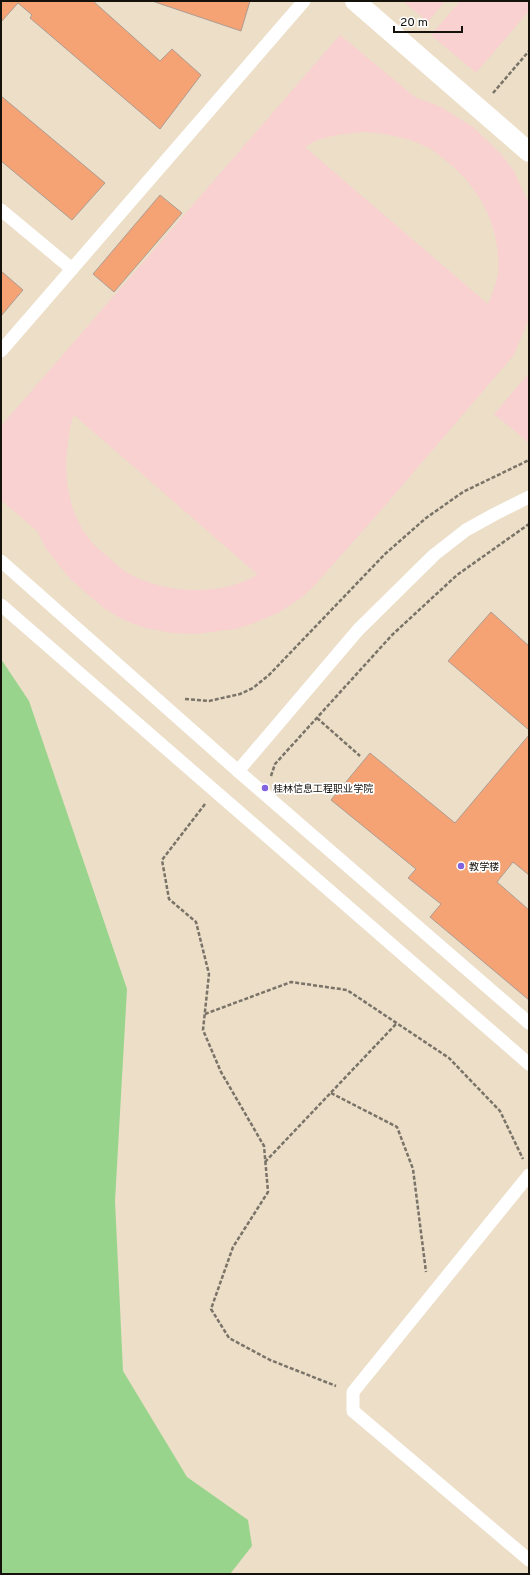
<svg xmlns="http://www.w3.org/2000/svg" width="530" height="1575" viewBox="0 0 530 1575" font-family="Overpass,'Noto Sans SC',sans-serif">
<rect width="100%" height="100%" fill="#f4ead9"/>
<rect fill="#ecdec7" x="1" y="1" width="528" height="1573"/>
<g fill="#f8d1d0" fill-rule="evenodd">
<path d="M406,1H445L428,22L405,3Z"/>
<path d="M460,1H529V11L476,73L431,35Z"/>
<path d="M340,35L415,97L441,107L473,127L501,154L514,171L529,204V319L514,355L383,508L314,586L301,598L278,613L249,625L236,629L196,634L172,633L145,628L124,620L105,609L71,580L46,549L38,532L1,500V426ZM365,132C386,134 406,137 425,146C432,149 439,155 445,160C479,186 501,227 498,271C497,282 492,294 488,304L305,147C322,135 346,134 365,132ZM74,415L257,574V575C219,597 164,594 126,572C120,568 113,561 107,556C98,549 89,540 83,530C69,507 64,477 67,451C69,439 69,426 74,415Z"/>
<path d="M529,373V443L494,414Z"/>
</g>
<path fill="#98d48c" d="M1,659L29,701L127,989L115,1201L123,1371L187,1477L248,1520L252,1546L230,1574H1Z"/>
<g fill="#f5a374" stroke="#ad9c93">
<path d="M1,1H93L160,61L172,49L201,75L160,129L30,18L32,15L18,3L1,22Z"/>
<path d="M152,1H250L241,31Z"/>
<path d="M1,96L105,183L72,220L1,161Z"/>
<path d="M160,195L182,213L114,292L93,274Z"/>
<path d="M1,271L23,290L1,316Z"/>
<path d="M491,612L529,646V730L448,661Z"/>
<path d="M529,735V875L513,862L497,882L529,910V1000L430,917L441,904L408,878L416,869L331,800L370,753L455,823Z"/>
</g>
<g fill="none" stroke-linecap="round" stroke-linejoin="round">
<g stroke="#7a7368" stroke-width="2.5" stroke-dasharray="4 2" stroke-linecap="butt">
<path d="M493,93L529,51"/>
<path d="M185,699L209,701L240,694L253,688L269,675L385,554L426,518L463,492L529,460"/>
<path d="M317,718L360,756"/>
<path d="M271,776L275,764L392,635L457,575L529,524"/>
<path d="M205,804L162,860L169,899L196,922L209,974L203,1030L221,1072L264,1146L268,1192L233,1247L211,1309L229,1338L270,1360L336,1386"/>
<path d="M205,1014L291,982L347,990L449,1058L500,1111L523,1159"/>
<path d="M331,1093L397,1127L413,1169L426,1272"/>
<path d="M265,1162L397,1023"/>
</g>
<g stroke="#fff" stroke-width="13">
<path d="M1,210L72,269"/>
<path d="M1,351L304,1"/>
<path d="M1,561L238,771L358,630L434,555L466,530L495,514L529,497"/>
<path d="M1,605L529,1064"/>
<path d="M238,771L529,1023"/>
<path d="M529,1175L353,1392V1411L529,1560"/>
</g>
<path stroke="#fff" stroke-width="20" d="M355,1L529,152"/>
</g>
<g fill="#8163df" stroke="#fff" stroke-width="1.5">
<circle cx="265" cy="788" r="4"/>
<circle cx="461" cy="866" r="4"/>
</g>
<g text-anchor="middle" stroke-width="3.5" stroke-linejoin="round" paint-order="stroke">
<g font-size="10" fill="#15120c" stroke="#fff" text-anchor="start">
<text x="273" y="792">桂林信息工程职业学院</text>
<text x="469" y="870">教学楼</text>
</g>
</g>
<rect width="530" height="1575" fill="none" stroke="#15120c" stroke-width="4"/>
<path d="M394 26v6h68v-6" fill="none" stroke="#15120c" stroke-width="2"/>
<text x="400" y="26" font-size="12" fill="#15120c" stroke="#ffffff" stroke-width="3" paint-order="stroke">20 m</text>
</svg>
